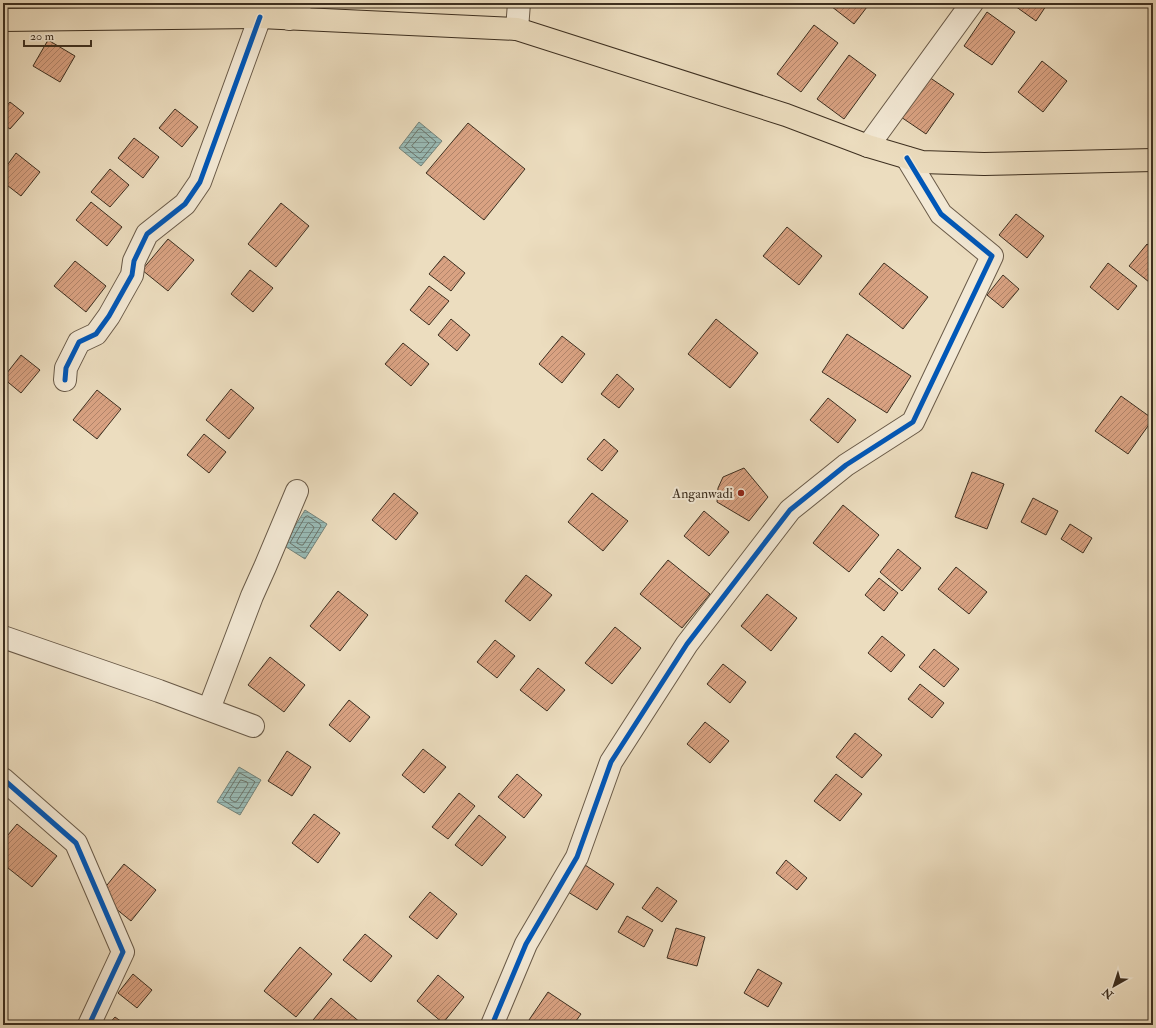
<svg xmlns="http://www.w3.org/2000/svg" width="1156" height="1028" viewBox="0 0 1156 1028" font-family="'IM FELL Double Pica',serif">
<defs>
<pattern id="water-rules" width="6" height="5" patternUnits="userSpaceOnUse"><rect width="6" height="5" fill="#99bbb6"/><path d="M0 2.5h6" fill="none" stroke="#7e9894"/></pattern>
<pattern id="building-hatch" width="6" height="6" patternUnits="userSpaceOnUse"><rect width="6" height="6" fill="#d9a282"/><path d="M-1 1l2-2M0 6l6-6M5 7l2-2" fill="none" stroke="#b1846a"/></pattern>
</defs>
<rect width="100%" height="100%" fill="#ecddbf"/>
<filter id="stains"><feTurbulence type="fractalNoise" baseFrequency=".005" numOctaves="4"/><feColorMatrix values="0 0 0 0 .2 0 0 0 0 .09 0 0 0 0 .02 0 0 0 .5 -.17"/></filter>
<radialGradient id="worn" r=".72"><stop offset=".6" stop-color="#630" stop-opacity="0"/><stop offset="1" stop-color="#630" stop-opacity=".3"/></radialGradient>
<g fill="url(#water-rules)" stroke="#74837a">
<path d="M419,122L442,141L421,166L399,148Z"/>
<path d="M305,510L327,524L305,559L283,545Z"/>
<path d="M239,767L261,780L240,815L217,802Z"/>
</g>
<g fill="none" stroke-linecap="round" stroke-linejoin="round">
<g stroke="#6b756b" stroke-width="1">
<path d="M419,129H421L436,142L421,160L405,147Z"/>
<path d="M421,136L429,143L420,153L412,146Z"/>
<path d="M308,516L320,524L321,526L305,552H303L290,543L305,517Z"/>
<path d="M309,523L313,526L314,528L303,545H301L297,543V541L307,524Z"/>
<path d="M240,773L254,781L255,782L239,808L237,809L223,800Z"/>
<path d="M241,780L247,782L248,784L237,801L235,802L231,800L230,798Z"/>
</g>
</g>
<g fill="url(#building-hatch)" stroke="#3d2f20">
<path d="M827,3H870L854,24Z"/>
<path d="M1017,3H1048L1036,21L1015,6Z"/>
<path d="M987,12L1015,32L992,65L964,46Z"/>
<path d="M814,25L838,43L801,92L777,74Z"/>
<path d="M48,40L75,56L60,82L33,66Z"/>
<path d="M849,55L876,75L844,119L817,99Z"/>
<path d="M1042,61L1067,81L1043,112L1018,92Z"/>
<path d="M926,75L954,94L926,134L898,115Z"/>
<path d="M10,102L24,113L10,129L3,124V110Z"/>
<path d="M175,109L198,127L182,147L159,128Z"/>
<path d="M468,123L525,169L484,220L426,173Z"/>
<path d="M134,138L159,157L143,178L118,158Z"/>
<path d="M16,153L40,172L21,196L3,182V171Z"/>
<path d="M110,169L129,185L110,207L91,192Z"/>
<path d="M91,202L122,227L107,246L76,220Z"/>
<path d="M281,203L309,226L276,267L248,244Z"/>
<path d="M1016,214L1044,236L1027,258L999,235Z"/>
<path d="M787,227L822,256L799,285L763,256Z"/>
<path d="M168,239L194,260L168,291L142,270Z"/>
<path d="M1147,244L1153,249V276L1149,282L1129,266Z"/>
<path d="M444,256L465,273L451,291L429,274Z"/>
<path d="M75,261L106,286L86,312L54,286Z"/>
<path d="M884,263L928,297L903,329L859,294Z"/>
<path d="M1108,263L1137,286L1118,310L1090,287Z"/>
<path d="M250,270L273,288L253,312L231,294Z"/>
<path d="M1003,275L1019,289L1003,308L987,295Z"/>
<path d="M429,286L449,301L429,325L410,310Z"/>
<path d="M451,319L470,335L457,351L438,335Z"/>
<path d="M716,319L758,353L730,388L688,354Z"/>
<path d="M847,334L911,376L887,413L822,372Z"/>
<path d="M562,336L585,354L562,383L539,364Z"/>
<path d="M403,343L429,364L411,386L385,364Z"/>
<path d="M21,355L40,370L21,393L3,378Z"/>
<path d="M617,374L634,389L619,408L601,394Z"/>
<path d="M231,389L254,408L229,439L206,420Z"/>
<path d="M97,390L121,409L97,439L73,420Z"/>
<path d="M1121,396L1153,419L1128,454L1095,431Z"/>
<path d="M828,398L856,420L838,443L810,420Z"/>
<path d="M204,434L226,452L209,473L187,455Z"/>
<path d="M604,439L618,451L602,471L587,459Z"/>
<path d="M744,468L768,497L749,521L717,502L718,488L723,477Z"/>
<path d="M972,472L1004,484L987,529L955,517Z"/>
<path d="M394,493L418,513L396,540L372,520Z"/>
<path d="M592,493L628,521L603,551L568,522Z"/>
<path d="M1033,498L1058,511L1046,535L1021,522Z"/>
<path d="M843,505L879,535L849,572L813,543Z"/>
<path d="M704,511L729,532L709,556L684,536Z"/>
<path d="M1070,524L1092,538L1083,553L1061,539Z"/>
<path d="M898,549L921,568L902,591L880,572Z"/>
<path d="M668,560L710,594L682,628L640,594Z"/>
<path d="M956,567L987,592L969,614L938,589Z"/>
<path d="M526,575L552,595L530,621L505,601Z"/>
<path d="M879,578L898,593L884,611L865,595Z"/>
<path d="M338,591L368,615L340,651L310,626Z"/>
<path d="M767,594L797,618L771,651L741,626Z"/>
<path d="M615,627L641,648L612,684L585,663Z"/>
<path d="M882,636L905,655L891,672L868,653Z"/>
<path d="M495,640L515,656L497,678L477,662Z"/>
<path d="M934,649L959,669L944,687L919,667Z"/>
<path d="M270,657L305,685L284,712L248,685Z"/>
<path d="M723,664L746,682L730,703L707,684Z"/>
<path d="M538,668L565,690L547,711L520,690Z"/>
<path d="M920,684L944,703L932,718L908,699Z"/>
<path d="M349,700L370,717L350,742L329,725Z"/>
<path d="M705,722L729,741L710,763L687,744Z"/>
<path d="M855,733L882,755L862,778L836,757Z"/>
<path d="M423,749L446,767L424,793L402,775Z"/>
<path d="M287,751L311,767L292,796L268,781Z"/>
<path d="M517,774L542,795L524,818L498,797Z"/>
<path d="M836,774L862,794L840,821L814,801Z"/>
<path d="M459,793L475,806L448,839L432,827Z"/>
<path d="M314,814L340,833L318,863L292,843Z"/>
<path d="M479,815L506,837L482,866L455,845Z"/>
<path d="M17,824L57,856L32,887L3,864V841Z"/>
<path d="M786,860L807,878L797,890L776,873Z"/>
<path d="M124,864L156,890L131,921L99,895Z"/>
<path d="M585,865L614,884L597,910L568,892Z"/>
<path d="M657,887L677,901L662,922L642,908Z"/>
<path d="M430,892L457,914L437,939L409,917Z"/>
<path d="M627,916L653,930L644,947L618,932Z"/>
<path d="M676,928L705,937L697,966L667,958Z"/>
<path d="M365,934L392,956L371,982L343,960Z"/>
<path d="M300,947L332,974L296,1017L264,991Z"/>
<path d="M758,969L782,983L768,1007L744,993Z"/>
<path d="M133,974L152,990L137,1008L118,993Z"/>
<path d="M438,975L464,997L443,1023L417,1001Z"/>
<path d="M548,992L581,1014L573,1025H536L529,1020Z"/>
<path d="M331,998L361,1023L359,1025H309Z"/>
<path d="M115,1017L126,1025H108Z"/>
</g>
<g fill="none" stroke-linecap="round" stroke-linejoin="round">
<defs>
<g id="minor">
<path d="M289,19L301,3"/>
<path d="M517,29L519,3"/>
<path d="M868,146L972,3"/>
<path d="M65,380L66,368L79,342L96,334L109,316L132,275L134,261L147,234L185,204L200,182L260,17"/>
<path d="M3,637L159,691L253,726"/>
<path d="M209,709L252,596L265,567L297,491"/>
<path d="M3,779L76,843L123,952L89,1025"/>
<path d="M492,1025L526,944L577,857L611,762L687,644L790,510L846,465L913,422L992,256L941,214L907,158"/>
</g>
<path id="major" d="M3,20L260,17L517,29L786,115L868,146L922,162L984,164L1153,160"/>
</defs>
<use href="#minor" stroke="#695a48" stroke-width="24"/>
<use href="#major" stroke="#3d2f20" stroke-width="24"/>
<use href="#minor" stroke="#f3e9d5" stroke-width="22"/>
<use href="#major" stroke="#ecddbf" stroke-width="22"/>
<defs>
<g id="cycleway">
<path d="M65,380L66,368L79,342L96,334L109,316L132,275L134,261L147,234L185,204L200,182L260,17"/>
<path d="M3,779L76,843L123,952L89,1025"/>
<path d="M492,1025L526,944L577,857L611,762L687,644L790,510L846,465L913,422L992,256L941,214L907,158"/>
</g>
</defs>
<use href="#cycleway" stroke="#f3e9d5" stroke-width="8"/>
<use href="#cycleway" stroke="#0057b8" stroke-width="5"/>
</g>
<circle fill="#8f2418" stroke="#f3e9d5" stroke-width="1.5" cx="741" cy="493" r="4"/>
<g text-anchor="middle" stroke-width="4" stroke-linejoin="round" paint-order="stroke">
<g font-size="14" fill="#3d2f20" stroke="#f3e9d5" text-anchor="end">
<text x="733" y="498">Anganwadi</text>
</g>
</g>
<rect width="1156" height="1028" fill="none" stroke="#ecddbf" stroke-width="16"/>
<rect x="4" y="4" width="1148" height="1020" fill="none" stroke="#3d2f20" stroke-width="2"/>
<rect x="8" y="8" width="1140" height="1012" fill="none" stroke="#3d2f20"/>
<g transform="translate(1114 986) rotate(219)" stroke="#f3e9d5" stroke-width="3" paint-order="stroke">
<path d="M0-3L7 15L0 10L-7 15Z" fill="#3d2f20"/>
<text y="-6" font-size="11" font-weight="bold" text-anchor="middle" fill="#3d2f20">N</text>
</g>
<path d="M24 40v6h67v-6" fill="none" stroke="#3d2f20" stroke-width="2"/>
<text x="30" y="40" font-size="12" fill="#3d2f20" stroke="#f3e9d5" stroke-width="3" paint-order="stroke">20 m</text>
<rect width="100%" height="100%" filter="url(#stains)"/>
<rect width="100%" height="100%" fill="url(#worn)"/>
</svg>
